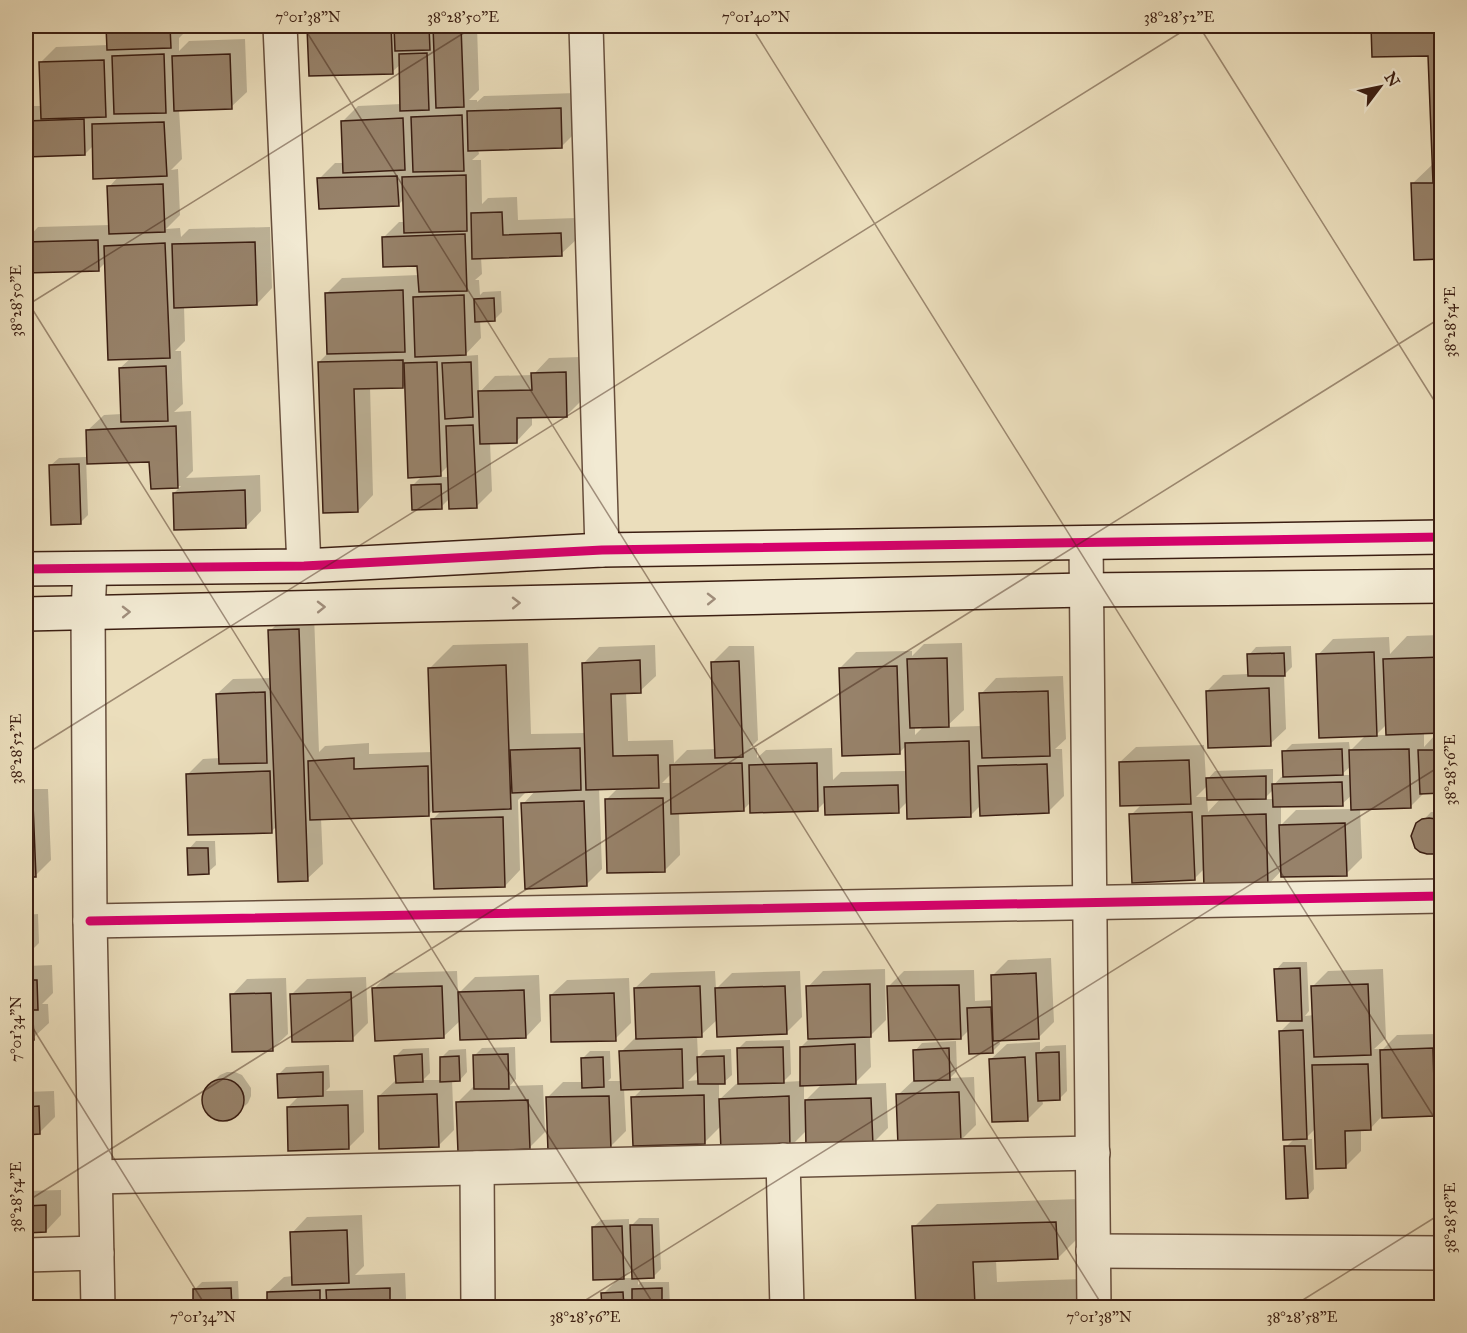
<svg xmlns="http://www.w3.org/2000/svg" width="1467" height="1333" viewBox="0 0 1467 1333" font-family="'IM FELL Great Primer',serif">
<rect width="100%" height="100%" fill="#ebdebc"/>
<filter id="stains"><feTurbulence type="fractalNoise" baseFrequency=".00333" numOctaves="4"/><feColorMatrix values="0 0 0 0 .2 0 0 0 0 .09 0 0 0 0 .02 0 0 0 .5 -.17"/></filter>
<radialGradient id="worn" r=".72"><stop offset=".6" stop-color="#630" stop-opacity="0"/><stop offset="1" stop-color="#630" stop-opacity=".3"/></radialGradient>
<g fill="#0003" fill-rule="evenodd">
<path d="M107,26H186V31L179,38V51L189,41L245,39L247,92L231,107L179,109L182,159L171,170L178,169L180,215L166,229L180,228L181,237L189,229L270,227L272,288L257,304L184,306L185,341L175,351H181L183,404L174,412L191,411L193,471L186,478L260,475L261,511L246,527L174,493L181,486L152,487L151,461L88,430L104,415L122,414L120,368L131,358L106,262L99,269L26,272V240L38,227L110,225L109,187L119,176L94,145L85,154L26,156V114L33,106H42L40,63L56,47L108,45Z"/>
<path d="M311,26H477L479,90L469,100H477V102L484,96L576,93L577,131L562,146L478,149L479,154L472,160H481L482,204L488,198L517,197L518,220L576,218L577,239L561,254L481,257L482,274L475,280H479L480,295L483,292L501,291L502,312L494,320H480L481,338L464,356L478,355L479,393L495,376L533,375L549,358L581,357L582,400L567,415L532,416V425L517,441L490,442L492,491L476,507L450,498L441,507L413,485L423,475L406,383L403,387H370L373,495L358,511L319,362L328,353L327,293L342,278L419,275V264L384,237L399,222H405L404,199L398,205L319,179L335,163H344L343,121L358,106L402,104L401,64L392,72L308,28ZM449,465L450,477H437Z"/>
<path d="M1373,26H1442V257L1412,184L1434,163L1429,54L1374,56Z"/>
<path d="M86,457L88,515L80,523L51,465L59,458Z"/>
<path d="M314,614L319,752L325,746L369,743V754L433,752L430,668L453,645L528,643L531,734L586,733L584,663L599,647L655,645L656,676L640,691L626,692L628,741L673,740L674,763L687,750L716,749L713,662L729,646H754L758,740L750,748H757V758L766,750L832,748L833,780L841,772L907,771L906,746L899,753L840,668L856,652L912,651V656L924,644L962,643L964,710L946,727L982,726L981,694L996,678L1063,676L1066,739L1055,749H1062L1064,796L1048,812L981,805L971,815L908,801L898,811L826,801L818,809L751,802L743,810L679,812L680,855L665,870L606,800L619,787L599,788L602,869L586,885L523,804L536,790L527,791L518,800L520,870L505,886L433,819L442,810H433L429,814L321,818L323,864L307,879L277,826L272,831L188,774L203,759L220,758L217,694L233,679L272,678L270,631L286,615ZM915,726H924L915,735ZM671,774L672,783H662Z"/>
<path d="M1442,635V732H1424V747L1435,735H1442V748H1434L1425,792L1410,807L1360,808L1362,858L1346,874L1282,870L1267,886L1205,868L1194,879L1131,815L1142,804L1120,762L1136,747L1204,745L1206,781L1215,771L1273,769V786L1281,777H1285L1284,752L1292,744L1349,742L1350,751L1366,735L1318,655L1333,639L1389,637L1390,654L1407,636ZM1387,724V735H1376ZM1351,766V775H1341ZM1208,785V797H1196ZM1274,789V799H1264ZM1352,795V809L1296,810L1281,825V806L1342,804ZM1221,798L1208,812L1207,799Z"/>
<path d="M1291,646L1292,667L1284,675L1286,729L1270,744L1207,691L1223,675L1249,674V655L1256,647Z"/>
<path d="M26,789H48L51,860L35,876H26Z"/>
<path d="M1431,812H1442V846L1414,830Z"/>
<path d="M196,841H215L216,865L208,872L189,849Z"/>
<path d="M38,914L39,943L31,951H26V915Z"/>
<path d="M1051,958L1054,1022L1038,1038L999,1039L1000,1044L992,1052L970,1029L961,1038L888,987L904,971L974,970L975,1001L993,1000V975L1008,960Z"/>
<path d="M1283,962H1307L1309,1011L1305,1016L1314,1015L1313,986L1328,971L1383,969L1386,1038L1374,1049H1383L1397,1035L1438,1034L1437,999L1442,994V1108L1435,1115L1382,1116L1370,1129H1361V1151L1346,1166L1316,1128L1305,1139H1312L1314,1189L1307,1197L1286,1147L1295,1138L1280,1032L1293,1019L1276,970Z"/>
<path d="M52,965L53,993L42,1004H48L49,1023L33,1038L26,1039V966Z"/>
<path d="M885,969L886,1020L870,1036L871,1067L854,1084L886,1083L888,1128L872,1144L807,1130L790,1147L722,1125L705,1142L633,1098L643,1088H624L626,1131L610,1147L547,1098L563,1082H583L582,1059L590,1051H610L611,1078L608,1081H622L621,1052L637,1036L635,988L651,973L715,971L716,989L732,973L800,971L802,1017L786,1033L718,1019L701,1035H697L698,1058L706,1050L731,1049L732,1075L724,1082H719V1100L736,1084L740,1083L738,1049L746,1041L790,1040L791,1074L783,1082L802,1081L801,1047L809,1039L808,987L823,971ZM699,1070V1080L688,1081ZM823,1083L804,1102V1084Z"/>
<path d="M457,971L458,994L475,977L539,975L541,1021L526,1037L461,1020L443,1037L374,989L389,973Z"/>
<path d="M366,977L368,1023L352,1039L291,995L307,979Z"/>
<path d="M286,978L288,1034L272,1049L232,995L247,979Z"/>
<path d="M629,978L631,1023L615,1039L551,995L567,980Z"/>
<path d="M956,1041L957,1071L950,1078L974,1077L976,1125L960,1141L898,1095L915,1079V1051L922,1043Z"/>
<path d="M1040,1042V1051L1046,1046L1066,1045L1067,1091L1060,1098L1042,1099L1043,1104L1027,1120L991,1059L1007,1044Z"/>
<path d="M515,1047L516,1079L510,1086L543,1085L545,1132L529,1148L457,1103L473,1087H476L475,1055L482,1048Z"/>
<path d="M429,1048L430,1073L423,1080H442L441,1058L449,1050L466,1049L467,1072L460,1080H452L454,1130L439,1145L379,1096L395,1081H397L396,1056L403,1049Z"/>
<path d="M329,1065L330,1087L326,1091L363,1090L364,1132L349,1147L288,1107L300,1095L278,1075L286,1067Z"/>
<path d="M227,1072H235L242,1075L251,1088V1096L248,1103L234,1116L220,1120L207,1111L203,1105V1097L206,1089L220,1075Z"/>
<path d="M54,1091L55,1117L39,1133H26V1092Z"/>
<path d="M61,1190V1215L46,1231H26V1191Z"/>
<path d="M1079,1199L1081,1235L1058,1258L996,1260L997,1282L1082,1279L1083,1308H917L914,1227L937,1204Z"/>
<path d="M362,1215L364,1266L355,1275L405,1273L406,1299L397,1308H269L268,1292L284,1277L293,1276L292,1233L307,1217Z"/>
<path d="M639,1218H659L661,1269L654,1276L638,1277V1285L641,1282H669L670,1308H582L603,1306V1294L619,1278L593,1227L601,1220L629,1219V1228ZM633,1268V1278H623Z"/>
<path d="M238,1281L239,1304L236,1308H195V1289L202,1282Z"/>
</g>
<g fill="#97826a" stroke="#3b1e12" stroke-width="1.5">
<path d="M106,26H170L171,48L107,50Z"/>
<path d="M391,26L393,74L309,76L307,28Z"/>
<path d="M394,26H429L430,50L395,51Z"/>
<path d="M433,26H461L464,107L436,108Z"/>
<path d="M1371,26H1442V259L1414,260L1411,183H1433L1428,56L1372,57Z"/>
<path d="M427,53L429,110L400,111L399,54Z"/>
<path d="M164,54L166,113L114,114L112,56Z"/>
<path d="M230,54L232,109L174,111L172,56Z"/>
<path d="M104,60L106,117L41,119L39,62Z"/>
<path d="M561,108L562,148L468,151L467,111Z"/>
<path d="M462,115L464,171L413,172L411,117Z"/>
<path d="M403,118L405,170L343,173L341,121Z"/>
<path d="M84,119L85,155L26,157V121Z"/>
<path d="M164,122L167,176L93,179L92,124Z"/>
<path d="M466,175L467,231L404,233L402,177Z"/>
<path d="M397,176L399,206L319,209L317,178Z"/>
<path d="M163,184L165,232L109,234L107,186Z"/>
<path d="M502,212L503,235L561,233L562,256L472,259L471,213Z"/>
<path d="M465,234L467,291L419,292L417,266L383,267L382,237Z"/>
<path d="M98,240L99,271L26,273V242Z"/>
<path d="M255,242L257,305L174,308L172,244Z"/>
<path d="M165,243L170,358L108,360L104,246Z"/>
<path d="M403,290L405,352L327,354L325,293Z"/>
<path d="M464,295L466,355L415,357L413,297Z"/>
<path d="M494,298L495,321L475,322L474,299Z"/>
<path d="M403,360V388L354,389L358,512L323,513L318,362Z"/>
<path d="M437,362L441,476L408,478L404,363Z"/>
<path d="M471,362L473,417L445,419L442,363Z"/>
<path d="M166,366L168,421L121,422L119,368Z"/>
<path d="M566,372L567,417L517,418V443L480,444L478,391L532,390L531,373Z"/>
<path d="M473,425L477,508L449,509L446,426Z"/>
<path d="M176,426L178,488L151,489L149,462L87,464L86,430Z"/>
<path d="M79,464L81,524L51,525L49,465Z"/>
<path d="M441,484L442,509L412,510L411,485Z"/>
<path d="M245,490L246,528L174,530L173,493Z"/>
<path d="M299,629L308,881L278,882L268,630Z"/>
<path d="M1374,652L1377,736L1319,738L1316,654Z"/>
<path d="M1284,653L1285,676H1248L1247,654Z"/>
<path d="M1442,657V733L1386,735L1383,659Z"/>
<path d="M947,658L949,727L910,728L907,659Z"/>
<path d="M640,660L641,693L611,694L613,756L658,755L659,788L586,790L582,663Z"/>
<path d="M739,661L743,757L715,758L711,662Z"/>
<path d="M506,665L511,809L433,812L428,668Z"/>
<path d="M897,666L900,754L842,756L839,668Z"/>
<path d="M1269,688L1271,746L1208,748L1206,691Z"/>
<path d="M1048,691L1050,756L982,758L979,693Z"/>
<path d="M265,692L267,763L219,764L216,694Z"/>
<path d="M969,741L971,817L907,819L905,743Z"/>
<path d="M580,748L581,790L512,793L510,750Z"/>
<path d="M1342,749L1343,775L1283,777L1282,751Z"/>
<path d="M1409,749L1411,808L1351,810L1349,750Z"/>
<path d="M1418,750H1442V793L1420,794Z"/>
<path d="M354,758V769L428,766L429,816L310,820L308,761Z"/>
<path d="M1189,760L1191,804L1120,806L1119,762Z"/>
<path d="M742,763L744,811L671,814L670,765Z"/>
<path d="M817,763L818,811L750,813L749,765Z"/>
<path d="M1047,764L1049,813L980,816L978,766Z"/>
<path d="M270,771L272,833L188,835L186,774Z"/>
<path d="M1266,776V799L1207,800L1206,778Z"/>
<path d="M1342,782L1343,806L1273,807L1272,784Z"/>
<path d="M898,785L899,813L825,815L824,787Z"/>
<path d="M663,798L665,872L607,873L605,799Z"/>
<path d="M584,801L587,886L525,889L521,803Z"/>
<path d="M26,804H33L36,877H26Z"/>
<path d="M1192,812L1195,880L1132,883L1129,814Z"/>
<path d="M1266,814L1268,887L1204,889L1202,816Z"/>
<path d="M503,817L505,887L434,889L431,819Z"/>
<path d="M1429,818L1436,819L1442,823V849L1435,854H1427L1420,852L1415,848L1411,836L1416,823L1422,819Z"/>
<path d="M1345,823L1347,876L1281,877L1279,825Z"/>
<path d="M187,848H208L209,874L188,875Z"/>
<path d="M31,921L32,952H26V922Z"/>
<path d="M1300,968L1302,1021H1277L1274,969Z"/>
<path d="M1036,973L1039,1039L993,1041L991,975Z"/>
<path d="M26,980H37L38,1010H26Z"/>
<path d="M870,984L871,1037L808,1039L806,986Z"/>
<path d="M1368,984L1371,1055L1314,1057L1311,986Z"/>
<path d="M959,985L961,1039L889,1041L887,986Z"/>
<path d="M442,986L444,1038L375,1041L372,988Z"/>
<path d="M700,986L702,1037L636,1039L634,988Z"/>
<path d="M785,986L787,1034L717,1037L715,988Z"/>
<path d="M524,990L526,1038L460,1040L458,992Z"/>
<path d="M351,992L353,1041L292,1042L290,994Z"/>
<path d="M271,993L273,1051L232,1052L230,994Z"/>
<path d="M614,993L616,1041L551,1042L550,995Z"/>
<path d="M1442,998V1082H1438L1435,999Z"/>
<path d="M991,1007L993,1053L969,1054L967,1008Z"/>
<path d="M26,1019H33L34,1040H26Z"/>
<path d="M1303,1030L1307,1139L1283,1140L1279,1031Z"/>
<path d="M855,1044L856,1084L800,1086V1047Z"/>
<path d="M783,1047L784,1083L738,1084L737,1048Z"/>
<path d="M949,1048L950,1080L914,1081L913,1050Z"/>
<path d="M1433,1048L1435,1116L1382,1118L1380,1050Z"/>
<path d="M682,1049L683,1088L621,1090L619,1051Z"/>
<path d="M1059,1052L1060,1100L1038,1101L1036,1053Z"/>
<path d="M422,1054L423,1082L396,1083L394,1056Z"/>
<path d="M508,1054L509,1089H474L473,1055Z"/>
<path d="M459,1056L460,1081L440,1082V1057Z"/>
<path d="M724,1056L725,1084H698L697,1057Z"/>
<path d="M603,1057L604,1087L582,1088L581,1058Z"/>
<path d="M1025,1057L1028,1121L992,1122L989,1059Z"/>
<path d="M1368,1064L1371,1130L1345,1131L1346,1168L1316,1169L1312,1065Z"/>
<path d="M323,1072V1096L278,1098L277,1074Z"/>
<circle cx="223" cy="1100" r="21"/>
<path d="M959,1092L961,1142L898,1145L896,1094Z"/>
<path d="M437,1094L439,1147L379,1149L378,1096Z"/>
<path d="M704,1095L705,1144L633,1146L631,1097Z"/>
<path d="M609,1096L611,1149L548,1151L546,1097Z"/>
<path d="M789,1096L790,1148L721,1151L719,1099Z"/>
<path d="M871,1098L873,1145L806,1147L805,1100Z"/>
<path d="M528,1100L530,1149L458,1152L456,1102Z"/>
<path d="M348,1105L349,1149L288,1151L287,1107Z"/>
<path d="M39,1106L40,1134L26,1135V1107Z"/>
<path d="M1284,1146H1305L1308,1198L1286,1199Z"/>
<path d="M46,1205V1232L26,1233V1206Z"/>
<path d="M1056,1222L1058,1259L973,1262L975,1305L1060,1302V1308H916L912,1226Z"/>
<path d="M630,1225H652L654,1278L632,1279Z"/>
<path d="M622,1226L624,1279L593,1280L592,1227Z"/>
<path d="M347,1230L349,1283L292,1285L290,1232Z"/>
<path d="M231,1288L232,1308H193V1289Z"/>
<path d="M390,1288V1308H327L326,1290Z"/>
<path d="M662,1288V1308H632V1289Z"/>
<path d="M320,1290V1308H267V1292Z"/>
<path d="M623,1292L624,1308H602L601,1293Z"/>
</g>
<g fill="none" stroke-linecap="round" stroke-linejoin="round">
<defs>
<g id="street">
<path d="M280,26L304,566"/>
<path d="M586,26L602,550"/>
<path d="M1086,543L1094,1308"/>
<path d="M90,569L88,613L90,921L98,1308"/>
<path d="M90,921L1442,896"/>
<path d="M783,1160L787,1308"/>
<path d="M477,1168L478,1308"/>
<path d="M96,1177L1093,1153"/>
<path d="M1093,1251L1442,1253"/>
<path d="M26,1255L97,1253"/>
</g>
<g id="secondary">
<path d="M26,569L304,566L602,550L1442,537"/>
<path d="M26,614L1086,590L1442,586"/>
</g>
</defs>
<use href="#street" stroke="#674e3c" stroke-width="36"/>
<use href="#secondary" stroke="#3b1e12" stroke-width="36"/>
<use href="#street" stroke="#f2ead3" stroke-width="33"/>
<use href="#secondary" stroke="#f2ead3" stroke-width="33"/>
<defs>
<g id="cycleway">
<path d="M26,569L304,566L602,550L1442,537"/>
<path d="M90,921L1442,896"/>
</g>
</defs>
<use href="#cycleway" stroke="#f2ead3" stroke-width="13"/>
<use href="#cycleway" stroke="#d6006c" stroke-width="9"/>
</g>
<defs><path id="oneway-chevron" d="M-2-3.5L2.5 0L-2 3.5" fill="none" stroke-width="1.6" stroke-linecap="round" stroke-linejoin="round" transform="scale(1.5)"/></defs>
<g stroke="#a08e7c">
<use href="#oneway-chevron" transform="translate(711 599) rotate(-1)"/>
<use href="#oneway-chevron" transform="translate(516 603) rotate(-1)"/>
<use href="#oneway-chevron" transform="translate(321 607) rotate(-1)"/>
<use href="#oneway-chevron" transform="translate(126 612) rotate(-1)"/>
</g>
<path fill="none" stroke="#3b1e12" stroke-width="1.5" stroke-opacity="0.45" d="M303,26L1104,1308M751,26L1442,1130M1199,26L1442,413M26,299L656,1308M26,306L475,26M26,754L1191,26M26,1017L207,1308M26,1202L1442,317M573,1308L1442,765M1290,1308L1442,1213"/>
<rect width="1467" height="1333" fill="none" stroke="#ebdebc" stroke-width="66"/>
<g transform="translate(1380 87) rotate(58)" stroke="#f2ead3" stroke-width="4.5" paint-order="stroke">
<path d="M0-4.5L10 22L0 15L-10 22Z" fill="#3b1e12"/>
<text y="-9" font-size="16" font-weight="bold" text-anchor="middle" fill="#3b1e12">N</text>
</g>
<rect x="33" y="33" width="1401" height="1267" fill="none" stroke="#3b1e12" stroke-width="2"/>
<g font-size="15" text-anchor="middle" fill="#3b1e12">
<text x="308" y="22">7°01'38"N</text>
<text x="463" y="22">38°28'50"E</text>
<text x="756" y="22">7°01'40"N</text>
<text x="1179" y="22">38°28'52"E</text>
<text transform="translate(16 301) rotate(-90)" y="5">38°28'50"E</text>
<text transform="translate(1450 322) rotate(-90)" y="5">38°28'54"E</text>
<text transform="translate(16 749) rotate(-90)" y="5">38°28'52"E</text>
<text transform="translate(1450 770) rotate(-90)" y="5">38°28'56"E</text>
<text transform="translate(16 1029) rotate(-90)" y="5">7°01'34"N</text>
<text transform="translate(16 1197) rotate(-90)" y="5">38°28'54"E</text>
<text transform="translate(1450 1218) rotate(-90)" y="5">38°28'58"E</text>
<text x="203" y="1322">7°01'34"N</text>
<text x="585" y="1322">38°28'56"E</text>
<text x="1099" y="1322">7°01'38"N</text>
<text x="1302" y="1322">38°28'58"E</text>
</g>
<rect width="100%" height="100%" filter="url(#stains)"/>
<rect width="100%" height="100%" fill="url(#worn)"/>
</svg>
